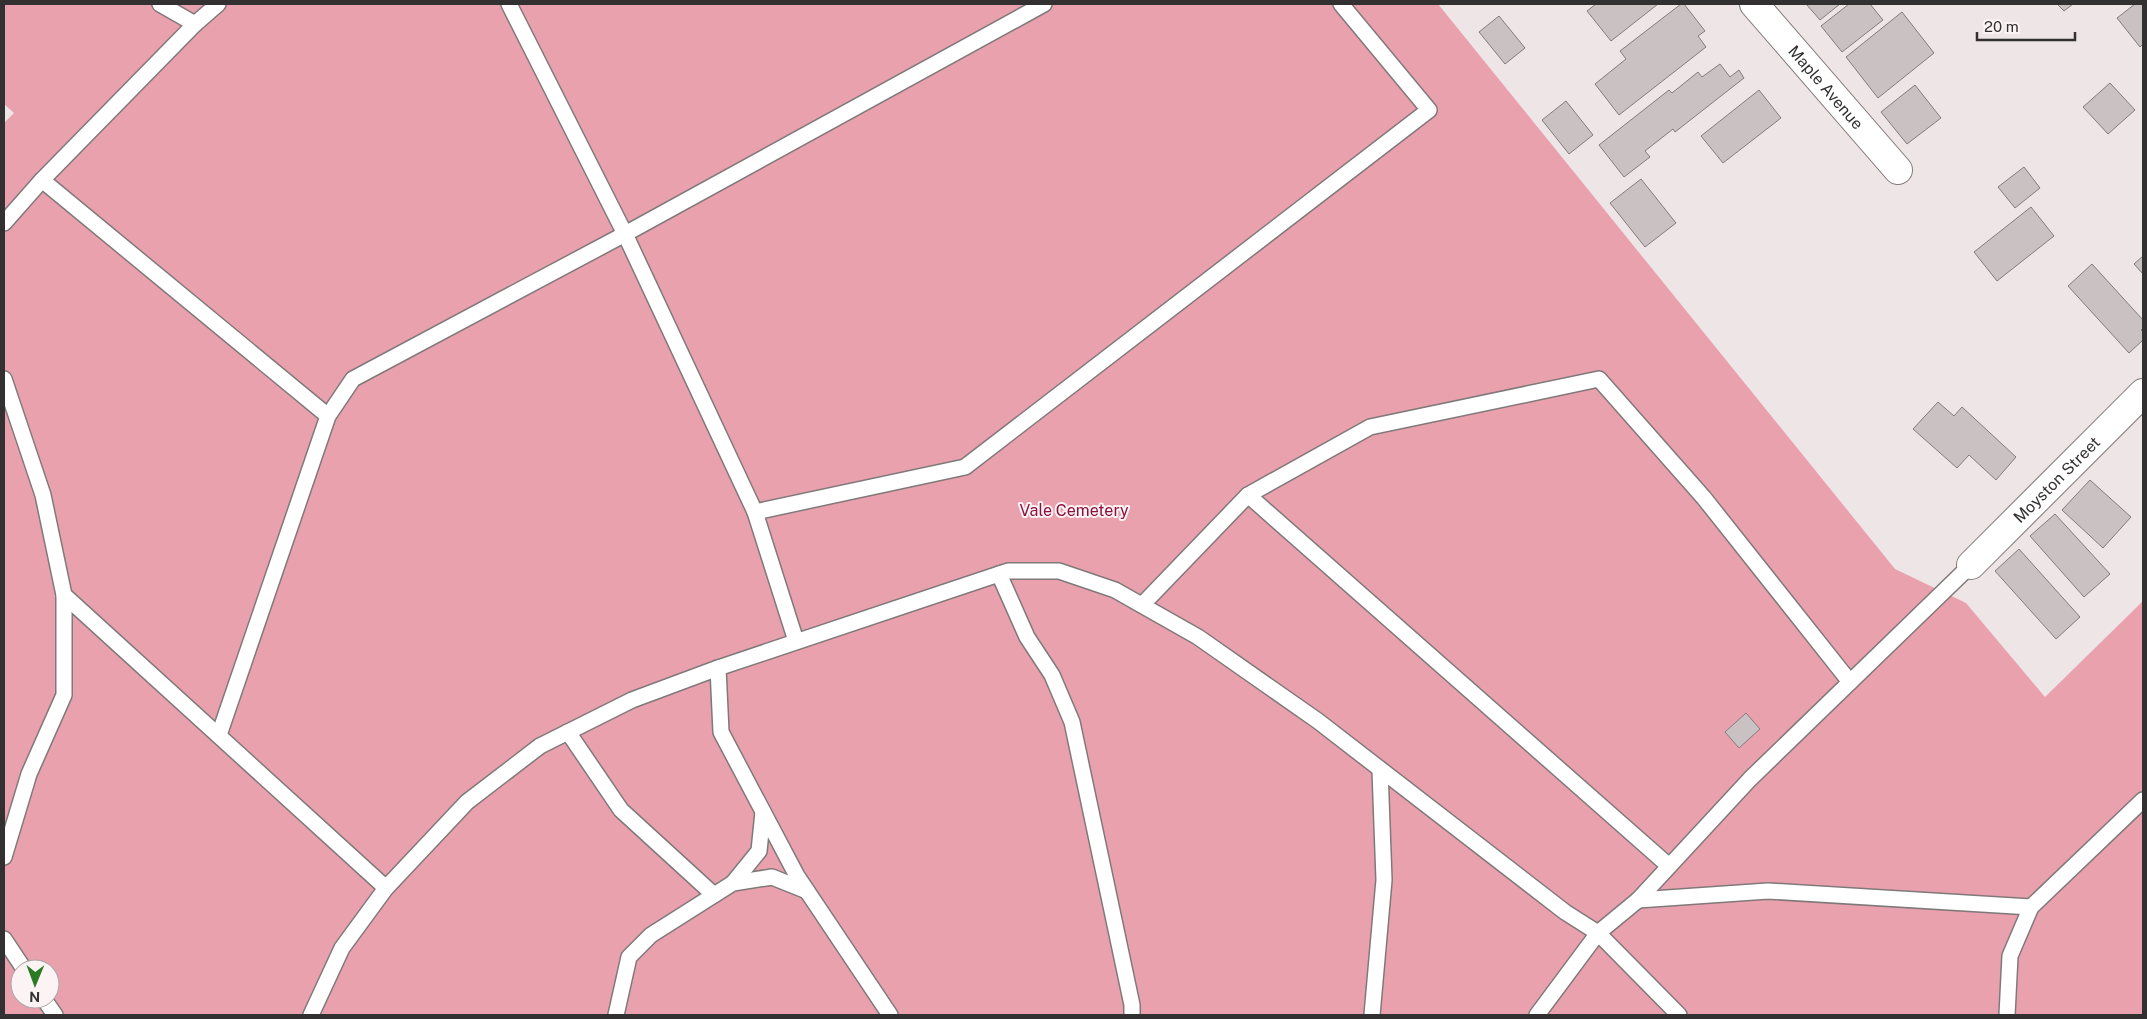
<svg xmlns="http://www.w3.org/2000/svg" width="2147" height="1019" viewBox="0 0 2147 1019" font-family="'Public Sans',sans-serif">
<rect width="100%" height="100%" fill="#eee5e7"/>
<path fill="#eaa1ae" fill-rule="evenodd" d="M4,4H1438L1895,569L1966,603L2045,697L2143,601V1015H4V123L14,113L4,104ZM20,969H50V999H20Z"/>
<g fill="#c9c1c2" stroke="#837c7d">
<path d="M1596,4H1658L1611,41L1587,11Z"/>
<path d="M1681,4H1684L1705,31L1698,36L1706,47L1619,115L1595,84L1626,59L1620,51Z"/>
<path d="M1806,4H1840L1820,20Z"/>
<path d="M1849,4H1870L1883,20L1842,52L1821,26Z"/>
<path d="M2057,4H2073L2064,11Z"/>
<path d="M2135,4H2143V44L2140,47L2117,18Z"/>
<path d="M1902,12L1934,53L1878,98L1846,57Z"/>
<path d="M1499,16L1525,48L1505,64L1479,32Z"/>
<path d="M1720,64L1730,77L1739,70L1744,78L1675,132L1673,129L1645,151L1650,157L1624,177L1599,145L1669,90L1672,93L1698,72L1702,77Z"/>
<path d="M2110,83L2135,110L2108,134L2083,107Z"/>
<path d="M1915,85L1941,118L1907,144L1881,112Z"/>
<path d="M1759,90L1781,118L1723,163L1701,136Z"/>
<path d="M1566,101L1593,135L1569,154L1542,120Z"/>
<path d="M2024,167L2040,188L2015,208L1998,187Z"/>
<path d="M1641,179L1676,223L1645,247L1610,203Z"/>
<path d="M2031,207L2054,236L1997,281L1974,252Z"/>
<path d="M2143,256V274L2134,264Z"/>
<path d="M2092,264L2143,320V328L2141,330L2143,332V340L2129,353L2068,286Z"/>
<path d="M1938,402L1954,416L1962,407L2016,457L1996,480L1969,455L1957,468L1913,429Z"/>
<path d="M2090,480L2131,517L2103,548L2062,510Z"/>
<path d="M2055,514L2110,574L2084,597L2030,536Z"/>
<path d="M2019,549L2080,617L2056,639L1995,571Z"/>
<path d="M1746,713L1760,729L1739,748L1725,732Z"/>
</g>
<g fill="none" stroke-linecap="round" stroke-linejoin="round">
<defs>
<g id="service">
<path d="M160,4L195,24"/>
<path d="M509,4L625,234L755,512L796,641"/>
<path d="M42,180L328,416"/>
<path d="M4,223L42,180L195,24L218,4"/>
<path d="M4,379L43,495L64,595V695L29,774L4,857"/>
<path d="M1248,495L1669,866"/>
<path d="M755,512L965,467L1429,110L1341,4"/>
<path d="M999,574L1027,637L1052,675L1072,722L1132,1005V1015"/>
<path d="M64,595L386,888"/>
<path d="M1142,605L1248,495L1370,427L1599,379L1704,498L1850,682"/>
<path d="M718,668L721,732L797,876L890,1015"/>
<path d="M568,732L621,810L714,895"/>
<path d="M219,735L328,416L353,379L625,234L1044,4"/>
<path d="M733,883L759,851L763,812"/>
<path d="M1638,900L1768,891L2031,907"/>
<path d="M4,939L24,969"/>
<path d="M44,999L55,1015"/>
<path d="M311,1015L342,948L386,888L467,802L540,746L632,700L718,668L1008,571H1059L1115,590L1198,637L1318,721L1565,912L1598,933L1638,900L1750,779L1971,565"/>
<path d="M616,1015L629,957L651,935L733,883L772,877L807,891"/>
<path d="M1372,1015L1384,880L1380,770"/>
<path d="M1537,1015L1598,933L1679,1015"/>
<path d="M2007,1015L2010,956L2031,907L2143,800"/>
</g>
<g id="minor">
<path id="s1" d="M1754,4L1898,170"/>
<path id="s2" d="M1971,565L2143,393"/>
</g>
</defs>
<use href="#service" stroke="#80797a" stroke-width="18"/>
<use href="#minor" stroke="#80797a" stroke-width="30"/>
<use href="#service" stroke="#fff" stroke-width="15"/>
<use href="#minor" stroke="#fff" stroke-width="28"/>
</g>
<g text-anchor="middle" stroke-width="4" stroke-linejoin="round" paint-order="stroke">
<g font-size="16" fill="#333031" stroke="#fbf3f4">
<text dy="6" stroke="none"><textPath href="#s1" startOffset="110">Maple Avenue</textPath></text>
<text dy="6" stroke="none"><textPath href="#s2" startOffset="121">Moyston Street</textPath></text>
</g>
<g font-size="16" fill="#8c0f3c" stroke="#fbf3f4">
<text x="1074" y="516">Vale Cemetery</text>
</g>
</g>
<rect width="2147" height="1019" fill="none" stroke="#333031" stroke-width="10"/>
<g transform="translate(35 984) rotate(181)"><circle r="24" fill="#fbf3f4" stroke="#aba5a6"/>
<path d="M0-4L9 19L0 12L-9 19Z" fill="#2d7a22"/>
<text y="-8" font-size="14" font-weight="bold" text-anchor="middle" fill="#333031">N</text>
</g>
<path d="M1977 32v8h98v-8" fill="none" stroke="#333031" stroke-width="2.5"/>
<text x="1984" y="32" font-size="15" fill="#333031" stroke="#fbf3f4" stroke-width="4" paint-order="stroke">20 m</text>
</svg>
